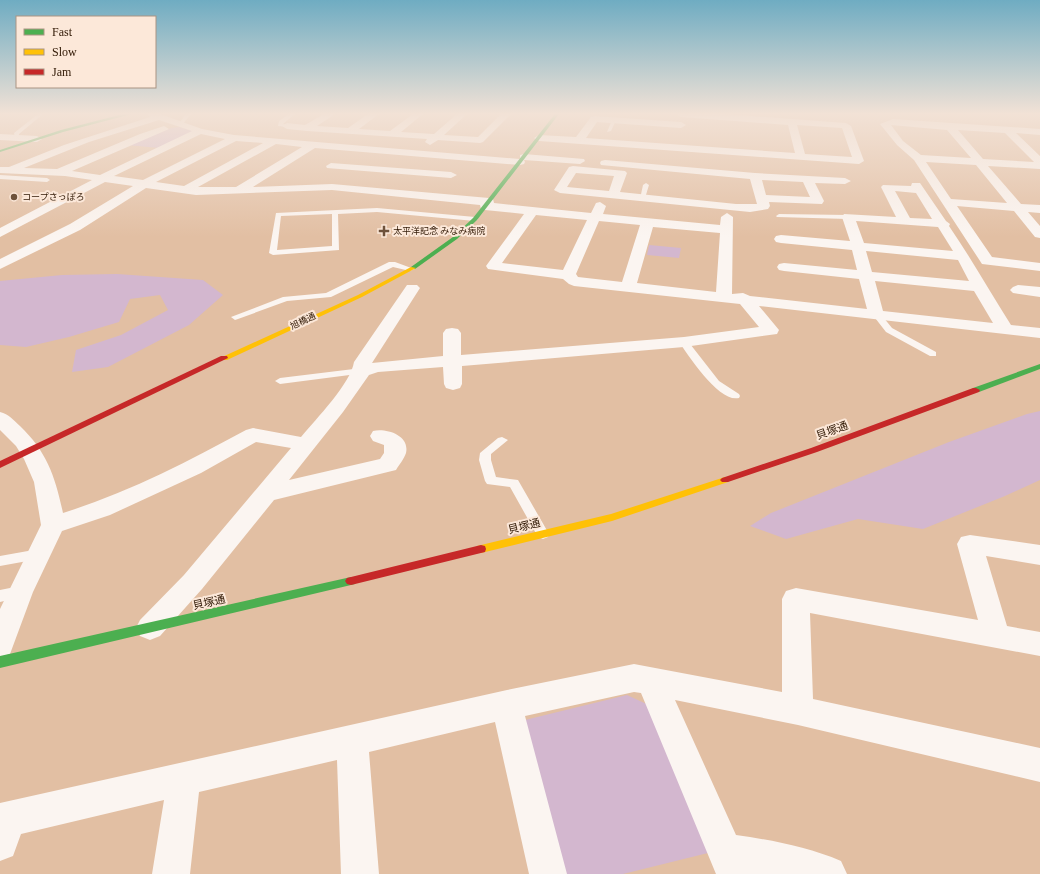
<svg xmlns="http://www.w3.org/2000/svg" width="1040" height="874" viewBox="0 0 1040 874" font-family="'Times New Roman','Noto Sans JP',serif">
<rect width="100%" height="100%" fill="#e2bfa3"/>
<g fill="#d3b7cf">
<path d="M179,127L194,131L159,148L127,145L172,128Z"/>
<path d="M649,245L681,248L679,258L647,255Z"/>
<path d="M117,274L203,280L223,295L189,325L108,367L72,372L76,350L121,335L168,310L160,295L130,299L119,322L69,337L26,347L0,345V281L62,275Z"/>
<path d="M1040,411V480L1005,496L923,529L858,519L786,539L750,526L771,513L949,442L1027,414Z"/>
<path d="M627,695L653,707L708,853L623,874H565L525,720Z"/>
</g>
<g fill="none" stroke-linecap="round" stroke-linejoin="round">
<g fill="#fbf5f1" fill-rule="evenodd">
<path d="M38,114H43L19,134V138H15L14,133Z"/>
<path d="M186,114H191L182,125H178Z"/>
<path d="M289,114H295L283,124L289,125V127L278,126L279,121Z"/>
<path d="M614,119L616,120L611,131L607,132L612,120Z"/>
<path d="M0,175L47,178L50,180L47,182L0,179Z"/>
<path d="M646,183L649,185L645,198L640,199L643,185Z"/>
<path d="M377,208L475,217L478,219L475,221L377,212L338,214L339,250L273,255L269,253L276,213ZM332,214V246L277,250L281,216Z"/>
<path d="M779,214L848,215L851,217L848,219L777,217L776,216Z"/>
<path d="M389,262H395L414,269L410,271L393,267L331,297L287,301L238,319L235,320L231,317L283,297L326,293Z"/>
<path d="M876,311L879,312L892,328L936,352V356H930L886,332L872,314Z"/>
<path d="M684,339L687,340L719,381L739,394L740,396L739,398C719,403 689,356 679,342Z"/>
<path d="M362,368L365,369L367,371L365,373L280,384L275,381L280,378Z"/>
<path d="M502,437L508,440L491,454V460L496,477L518,480L549,534L548,537L543,539L538,537L510,487L487,484L485,481L479,460L480,453L498,438Z"/>
<path d="M39,549L44,550L46,554L44,558L0,566V556Z"/>
<path d="M20,586L25,588L27,592L25,596L0,602V590Z"/>
</g>
<g fill="#fbf5f1" fill-rule="evenodd">
<path d="M146,114H160L202,129L234,135L520,159V155L524,154L584,159L585,161L580,164L524,160L525,162L524,164L520,165L315,148L253,187L332,184L489,198L493,199L494,203L591,213L596,203L600,202L606,206L603,214L720,225L721,217L727,213L733,217L732,294L743,293L750,296L867,309L859,279L784,271L779,270L777,267L779,264L784,263L857,270L852,250L781,243L776,242L774,239L776,236L781,235L850,241L842,217L844,214L896,217L881,187L883,185L911,186L912,183H920L946,221L950,224L949,226C971,258 990,292 1011,325L1040,328V338L759,306L779,330L777,334L684,347L462,366V384L460,388L453,390L446,388L444,384L443,367L378,372L369,375L343,412L289,480L380,459L384,453V445L373,441L370,436L373,431C386,428 410,435 406,453C404,459 399,465 396,470L274,500L202,589L160,636L150,640L140,636L136,628L140,620L184,575L291,448L256,442L201,473L110,515L62,531L33,592L10,654L0,657V609L41,525L34,482L24,459L16,446L0,430V412C9,414 13,420 20,426C47,452 55,476 63,513C127,493 187,462 246,430L253,428L301,437C316,419 351,383 354,362L407,285H417L420,288L372,363L443,356V333L446,329L452,328L458,329L461,333V355L684,337L759,327L740,304L574,286L569,284L563,279L488,269L486,266L524,214L485,210L481,209L480,205L332,190L196,195L146,188L80,230L0,269V259L70,224L133,186L105,182L0,237V228L92,180L65,176L0,173V167H9L64,145L150,117ZM159,120L192,131L100,175L72,171L169,129L164,126L140,134L57,169L24,168L89,142ZM201,134L225,139L143,180L114,176ZM236,141L263,143L184,186L156,182ZM276,144L302,147L236,187H198ZM895,191L916,193L932,219L910,218ZM536,215L587,220L563,270L502,263ZM599,221L640,225L622,282L578,277L576,274ZM856,221L938,227L953,251L864,243ZM653,227L720,233L716,292L637,283ZM866,251L958,260L969,281L872,272ZM875,281L974,291L993,323L883,311Z"/>
<path d="M324,114H335L317,126L348,128L368,114H379L359,129L390,131L413,114H423L401,132L434,134L457,114H467L444,135L478,137L501,114H511L483,142L480,143L438,140L430,145L425,142L427,139L307,131L287,129L282,126L287,123L305,125Z"/>
<path d="M677,114H724L846,123L851,126L864,161L859,164L539,141L534,138L539,135L576,137L591,117L594,116L681,122L686,125L681,128L597,122L586,138L795,153L788,125L681,117ZM797,125L842,128L852,157L805,154Z"/>
<path d="M893,119L1040,129V135L1016,133L1040,156V169L988,166L1021,204L1040,205V213L1028,212L1040,226V238L1035,237L1014,211L957,206L992,257L1040,263V271L982,264L914,160L897,145L880,124ZM891,125L947,130L971,158L921,155L903,141ZM958,130L1005,133L1034,162L983,159ZM926,162L976,165L1007,203L951,199Z"/>
<path d="M0,134L37,136L42,139L37,142L0,140Z"/>
<path d="M605,160L755,173L845,178L851,181L845,184L815,183L824,201L822,204L769,202L770,206L768,209L750,212L560,193L554,190L569,167L573,166L625,171L627,173L620,192L736,204H757L750,179L601,165L600,163L601,161ZM576,173L614,176L609,191L567,187ZM762,180L803,182L810,197L766,195Z"/>
<path d="M331,163L451,172L457,175L451,178L327,168L326,166Z"/>
<path d="M1018,285L1040,287V297L1013,293L1010,290L1013,287Z"/>
<path d="M970,535L1040,545V565L986,556L1007,626L1040,632V656L810,613L813,699L1040,748V782L798,725L675,700L736,835C771,840 808,847 841,861L847,874H716L641,693L634,692L525,716L567,874H529L495,722L369,752L379,874H341L337,760L199,792L190,874H152L164,800L21,834L13,856L0,861V803L507,690L634,664L782,692V599L786,591L796,588L978,620L957,544L961,537Z"/>
</g>
<g fill="#4caf50" fill-rule="evenodd">
<path d="M123,114H132L63,132L0,152V150L61,130Z"/>
<path d="M555,114H559L477,220L457,239L415,269H411V267L453,237L473,218Z"/>
<path d="M1040,364V369L979,392H976L972,390L973,388Z"/>
<path d="M351,577L355,578L357,581L355,584L351,585L0,668V656Z"/>
</g>
<g fill="#ffc107" fill-rule="evenodd">
<path d="M411,267L416,268L362,297L227,360H221L220,358L358,295Z"/>
<path d="M725,477L728,478L730,480L728,482L612,521L481,553L477,552L476,549L477,546L481,545L611,514Z"/>
</g>
<g fill="#c62828" fill-rule="evenodd">
<path d="M221,356H227L228,358L0,468V461Z"/>
<path d="M973,388H976L980,390L979,392L817,452L728,482H722L720,480L722,478L811,448Z"/>
<path d="M481,545L485,546L486,549L485,552L351,585L347,584L345,581L347,578L351,577Z"/>
</g>
</g>
<linearGradient id="sky" x2="0" y2="1"><stop stop-color="#6facc2"/><stop offset="0.48" stop-color="#f2e2d6"/><stop offset="1" stop-color="#f2e2d6" stop-opacity="0"/></linearGradient>
<rect width="1040" height="237" fill="url(#sky)"/>
<g fill="#6e523b" stroke="#fce8d9" stroke-width="1.5">
<circle cx="14" cy="197" r="4"/>
<path d="M382 225h4v4h4v4h-4v4h-4v-4h-4v-4h4z"/>
</g>
<g text-anchor="middle" stroke-width="4" stroke-linejoin="round" paint-order="stroke">
<g font-size="9" fill="#2f1703" stroke="#fce8d9" text-anchor="start">
<text x="22" y="200">コープさっぽろ</text>
<text x="393" y="234">太平洋記念 みなみ病院</text>
</g>
<g font-size="9" fill="#2f1703" stroke="#fce8d9">
<text transform="translate(303 321) rotate(-25)" y="3">旭橋通</text>
</g>
<g font-size="11" fill="#2f1703" stroke="#fce8d9">
<text transform="translate(832 430) rotate(-20)" y="4">貝塚通</text>
<text transform="translate(524 526) rotate(-14)" y="4">貝塚通</text>
<text transform="translate(209 602) rotate(-13)" y="4">貝塚通</text>
</g>
</g>
<rect x="16" y="16" width="140" height="72" fill="#fce8d9" stroke="#aa9483"/>
<rect x="24" y="29" width="20" height="6" fill="#4caf50" stroke="#aa9483"/>
<text x="52" y="36" font-size="12" fill="#2f1703">Fast</text>
<rect x="24" y="49" width="20" height="6" fill="#ffc107" stroke="#aa9483"/>
<text x="52" y="56" font-size="12" fill="#2f1703">Slow</text>
<rect x="24" y="69" width="20" height="6" fill="#c62828" stroke="#aa9483"/>
<text x="52" y="76" font-size="12" fill="#2f1703">Jam</text>
</svg>
